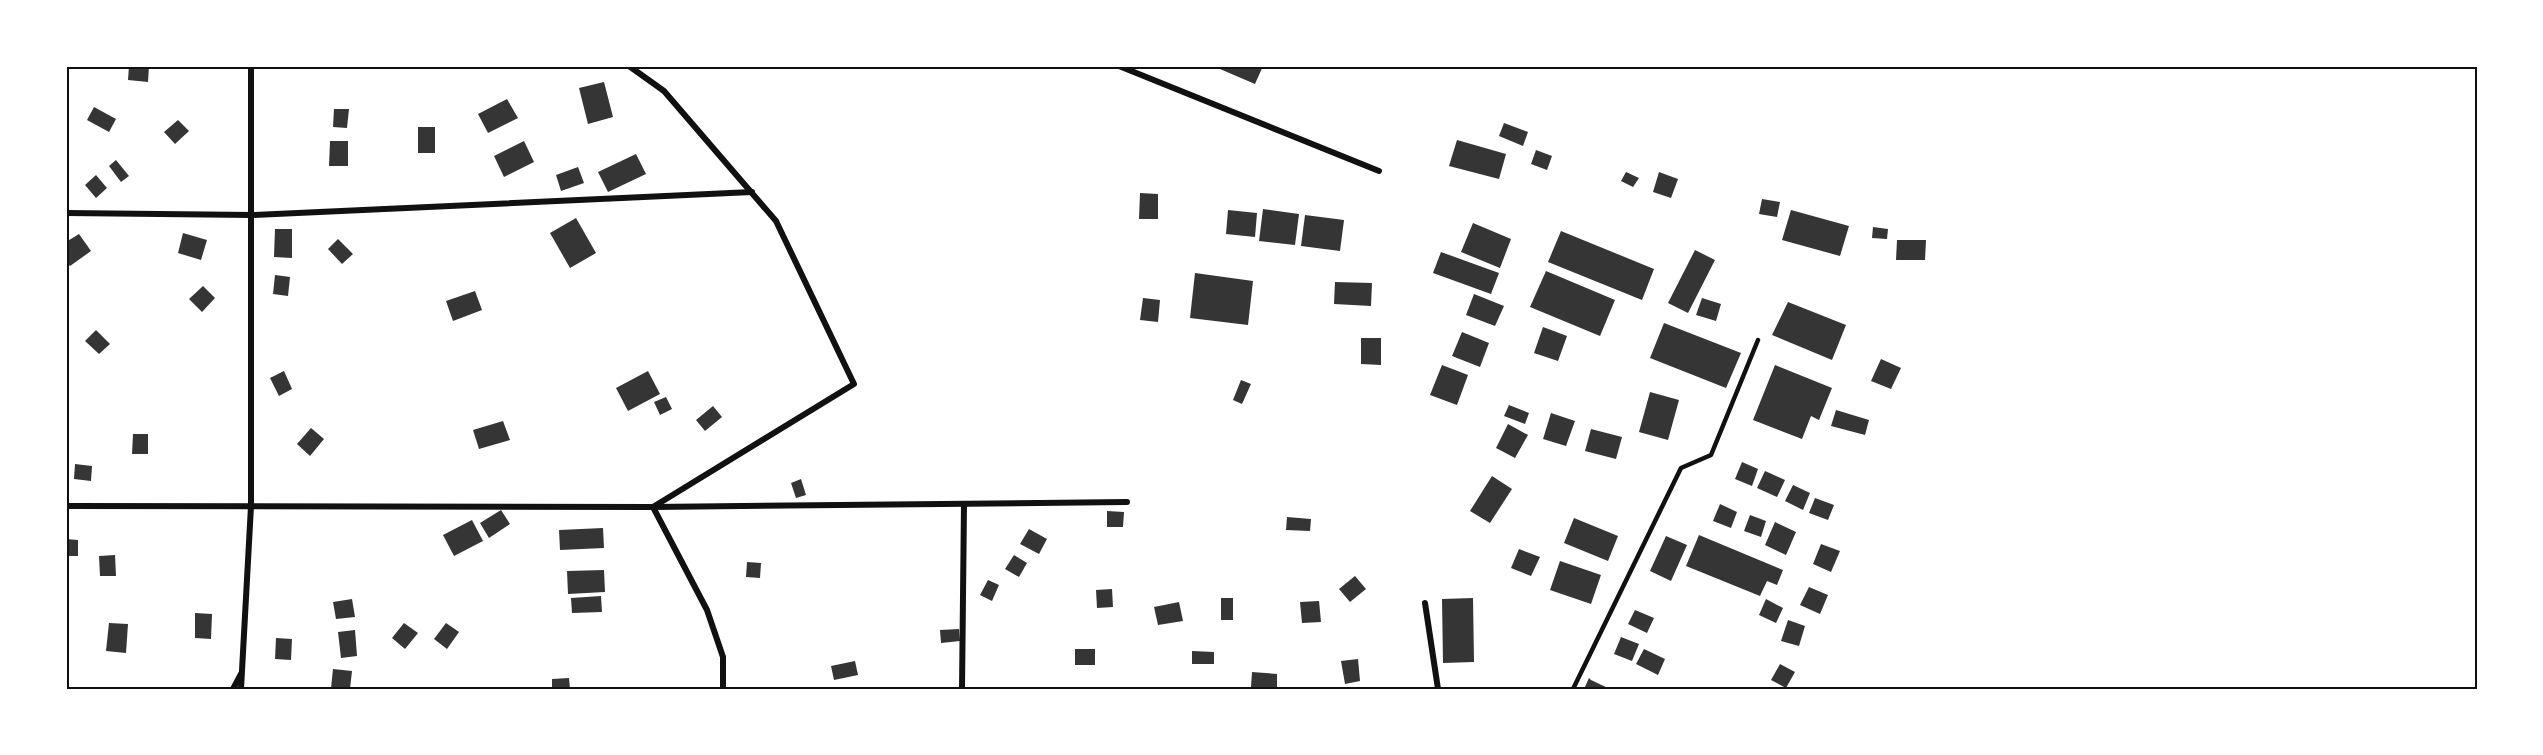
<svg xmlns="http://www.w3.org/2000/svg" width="2543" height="755" viewBox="0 0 2543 755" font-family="'Noto Sans',sans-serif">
<rect width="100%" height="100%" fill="#fff"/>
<g fill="#353535">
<path d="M129,66H149L148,82L128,80Z"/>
<path d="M1213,66H1263L1255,84Z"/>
<path d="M604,82L613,117L588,124L579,88Z"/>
<path d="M507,99L518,118L488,133L478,114Z"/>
<path d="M94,107L116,119L109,132L87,120Z"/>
<path d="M334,109H349L347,128L333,127Z"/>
<path d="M178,120L189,131L175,144L164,132Z"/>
<path d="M1504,123L1528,132L1523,146L1499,136Z"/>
<rect x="418" y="127" width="17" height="26"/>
<path d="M1457,140L1506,154L1499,179L1449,166Z"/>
<path d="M330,141H348V166H329Z"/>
<path d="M524,141L534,162L504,177L494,156Z"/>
<path d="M1536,150L1552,156L1547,170L1531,164Z"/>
<path d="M636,154L646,174L608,192L598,172Z"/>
<path d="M116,160L129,176L121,182L109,166Z"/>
<path d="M578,167L584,183L561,191L556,175Z"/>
<path d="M1626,172L1639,178L1633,187L1621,181Z"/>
<path d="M1659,172L1678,179L1671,198L1653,192Z"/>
<path d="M96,175L107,188L96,198L85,185Z"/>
<path d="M1140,193L1158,194V219H1139Z"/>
<path d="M1762,199L1780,202L1777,217L1759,214Z"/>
<path d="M1263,209L1299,214L1295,245L1259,241Z"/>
<path d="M1228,210L1257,213L1255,237L1226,234Z"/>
<path d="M1791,210L1849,226L1840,256L1782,240Z"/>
<path d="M1305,215L1344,220L1340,251L1301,246Z"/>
<path d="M576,218L596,253L570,268L550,233Z"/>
<path d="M1473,223L1511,239L1500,268L1461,252Z"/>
<path d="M1873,227L1888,229L1887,239L1872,238Z"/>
<path d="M275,229H292V258L274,257Z"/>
<path d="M1561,231L1654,269L1642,300L1548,262Z"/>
<path d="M183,233L207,240L201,260L178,253Z"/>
<path d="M79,234L91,251L70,266L66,262V242Z"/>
<path d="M338,239L353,254L342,264L328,249Z"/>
<path d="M1897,240H1926L1925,260H1896Z"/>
<path d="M1695,250L1715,260L1688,313L1668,303Z"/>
<path d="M1441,252L1499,273L1491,294L1433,273Z"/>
<path d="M1546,271L1615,300L1600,336L1530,307Z"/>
<path d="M1195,273L1253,281L1248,325L1190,318Z"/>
<path d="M275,275L290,277L288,296L273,294Z"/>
<path d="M1335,282L1372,283L1371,306L1334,304Z"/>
<path d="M203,286L215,298L202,312L189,299Z"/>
<path d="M475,291L482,310L453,321L446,301Z"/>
<path d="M1474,294L1504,306L1495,326L1466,315Z"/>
<path d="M1143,298L1160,300L1158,322L1140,320Z"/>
<path d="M1702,298L1721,304L1716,321L1696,315Z"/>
<path d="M1788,302L1846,325L1832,360L1772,335Z"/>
<path d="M1664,323L1741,353L1726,388L1650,358Z"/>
<path d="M1543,327L1567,336L1558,361L1534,353Z"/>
<path d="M96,330L110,344L99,354L85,341Z"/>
<path d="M1462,332L1489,343L1480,367L1452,356Z"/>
<path d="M1361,338H1381V365L1361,364Z"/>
<path d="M1881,359L1901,368L1891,389L1871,381Z"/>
<path d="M1442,365L1468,375L1457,405L1430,395Z"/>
<path d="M1775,365L1832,388L1819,420L1811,416L1802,439L1753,420Z"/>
<path d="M284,371L292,389L279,396L270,378Z"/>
<path d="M648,371L660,394L628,411L616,388Z"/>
<path d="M1241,380L1251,384L1242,404L1233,400Z"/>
<path d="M1650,392L1679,400L1668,440L1639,432Z"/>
<path d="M666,397L672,409L660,415L654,402Z"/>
<path d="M1509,405L1529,413L1525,424L1504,416Z"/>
<path d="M713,406L722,417L705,431L696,420Z"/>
<path d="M1836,410L1869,420L1865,435L1831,426Z"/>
<path d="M1551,413L1575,421L1566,446L1543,439Z"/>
<path d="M503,421L510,440L479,449L473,430Z"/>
<path d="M1508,424L1528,435L1515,458L1496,448Z"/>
<path d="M311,428L324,439L310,456L297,444Z"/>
<path d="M1591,429L1622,437L1616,459L1585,451Z"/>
<path d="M133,434H148V454H132Z"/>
<path d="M1742,462L1758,469L1752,486L1735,479Z"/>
<path d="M75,464L92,466L91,481L74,479Z"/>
<path d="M1765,471L1785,480L1777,497L1757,488Z"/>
<path d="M1492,476L1512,489L1490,523L1470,511Z"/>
<path d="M801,479L806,495L796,498L791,483Z"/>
<path d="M1793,485L1810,493L1803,510L1785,501Z"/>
<path d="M1815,498L1834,505L1828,520L1809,513Z"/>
<path d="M1720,504L1737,512L1731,528L1713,521Z"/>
<path d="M501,510L510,524L489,538L480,523Z"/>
<path d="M1107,511L1124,512L1123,527H1107Z"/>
<path d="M1750,515L1766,521L1761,537L1744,531Z"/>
<path d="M1287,517L1311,519L1310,531L1286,530Z"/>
<path d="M1574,518L1618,536L1608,561L1564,543Z"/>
<path d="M472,520L483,541L454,556L443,535Z"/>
<path d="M1775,522L1796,532L1786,555L1765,545Z"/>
<path d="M603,528L604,548L560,550L559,530Z"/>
<path d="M1029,529L1047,539L1039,554L1020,544Z"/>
<path d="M1699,535L1783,570L1777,585L1767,581L1760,596L1686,566Z"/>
<path d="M1666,536L1687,545L1671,581L1650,571Z"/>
<path d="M66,539L78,540V556H66Z"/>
<path d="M1821,544L1840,551L1831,572L1813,564Z"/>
<path d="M1519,549L1540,557L1531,576L1511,568Z"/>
<path d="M115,555L116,576H100L99,556Z"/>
<path d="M1014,555L1027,563L1019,577L1005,569Z"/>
<path d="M1560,561L1601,575L1591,604L1550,590Z"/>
<path d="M747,562L761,563L760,578L746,577Z"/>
<path d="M604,570L605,592L568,594L567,571Z"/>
<path d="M1355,576L1366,589L1350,602L1339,589Z"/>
<path d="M988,580L999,585L992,601L980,595Z"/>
<path d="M1809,587L1828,595L1820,614L1800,605Z"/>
<path d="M1112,589L1113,607L1097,608L1096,590Z"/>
<path d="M601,596L602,612L572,613L571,598Z"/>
<rect x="1221" y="598" width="12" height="22"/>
<path d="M1473,598L1474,662L1443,663L1442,599Z"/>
<path d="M352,599L355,617L336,619L333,602Z"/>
<path d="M1766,599L1783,608L1776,623L1759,615Z"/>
<path d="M1319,601L1321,622L1302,623L1300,602Z"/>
<path d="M1179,602L1183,621L1158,625L1154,607Z"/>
<path d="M1635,610L1654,618L1647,633L1628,624Z"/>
<path d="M195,613L212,614L211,639L195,638Z"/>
<path d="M1788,620L1805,626L1799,646L1781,641Z"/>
<path d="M109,623L128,624L126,653L106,651Z"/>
<path d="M404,623L418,633L405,649L392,638Z"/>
<path d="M446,623L459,632L447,649L434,639Z"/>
<path d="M959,629L960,641L941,643L940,630Z"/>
<path d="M355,630L357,656L341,658L338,632Z"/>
<path d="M1621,637L1639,644L1632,661L1614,654Z"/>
<path d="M276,638L292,639L291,660L275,659Z"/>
<rect x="1075" y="649" width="20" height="16"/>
<path d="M1644,649L1665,659L1658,675L1636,664Z"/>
<path d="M1192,651L1214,652V664H1192Z"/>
<path d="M1358,659L1360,681L1345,684L1341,661Z"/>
<path d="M855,661L858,675L834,680L831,666Z"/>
<path d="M1780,664L1795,672L1786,688L1771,680Z"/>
<path d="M333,669L352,671L350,689L331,688Z"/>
<path d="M1252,672L1277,674V689L1251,687Z"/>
<path d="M569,678L570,689H552V679Z"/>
<path d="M1589,678L1591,680L1610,689H1584Z"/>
</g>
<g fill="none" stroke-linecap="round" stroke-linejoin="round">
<path stroke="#111" stroke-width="4.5" d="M1573,689L1681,468L1711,455L1758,340"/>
<g stroke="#111" stroke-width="6">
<path d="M629,66L664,91L776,221L854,384L653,507L707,610L723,657V689"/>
<path d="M1119,66L1379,171"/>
<path d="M66,213L252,215L752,192"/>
<path d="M66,506L653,507L1127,502"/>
<path d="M1425,603L1438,689"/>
<path d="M233,689L241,674"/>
<path d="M241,689L251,506V66"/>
<path d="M962,689L964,504"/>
</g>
</g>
<rect width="2543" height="755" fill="none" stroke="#ffffff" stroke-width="135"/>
<rect x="68" y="68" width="2408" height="620" fill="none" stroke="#111" stroke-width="2"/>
</svg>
